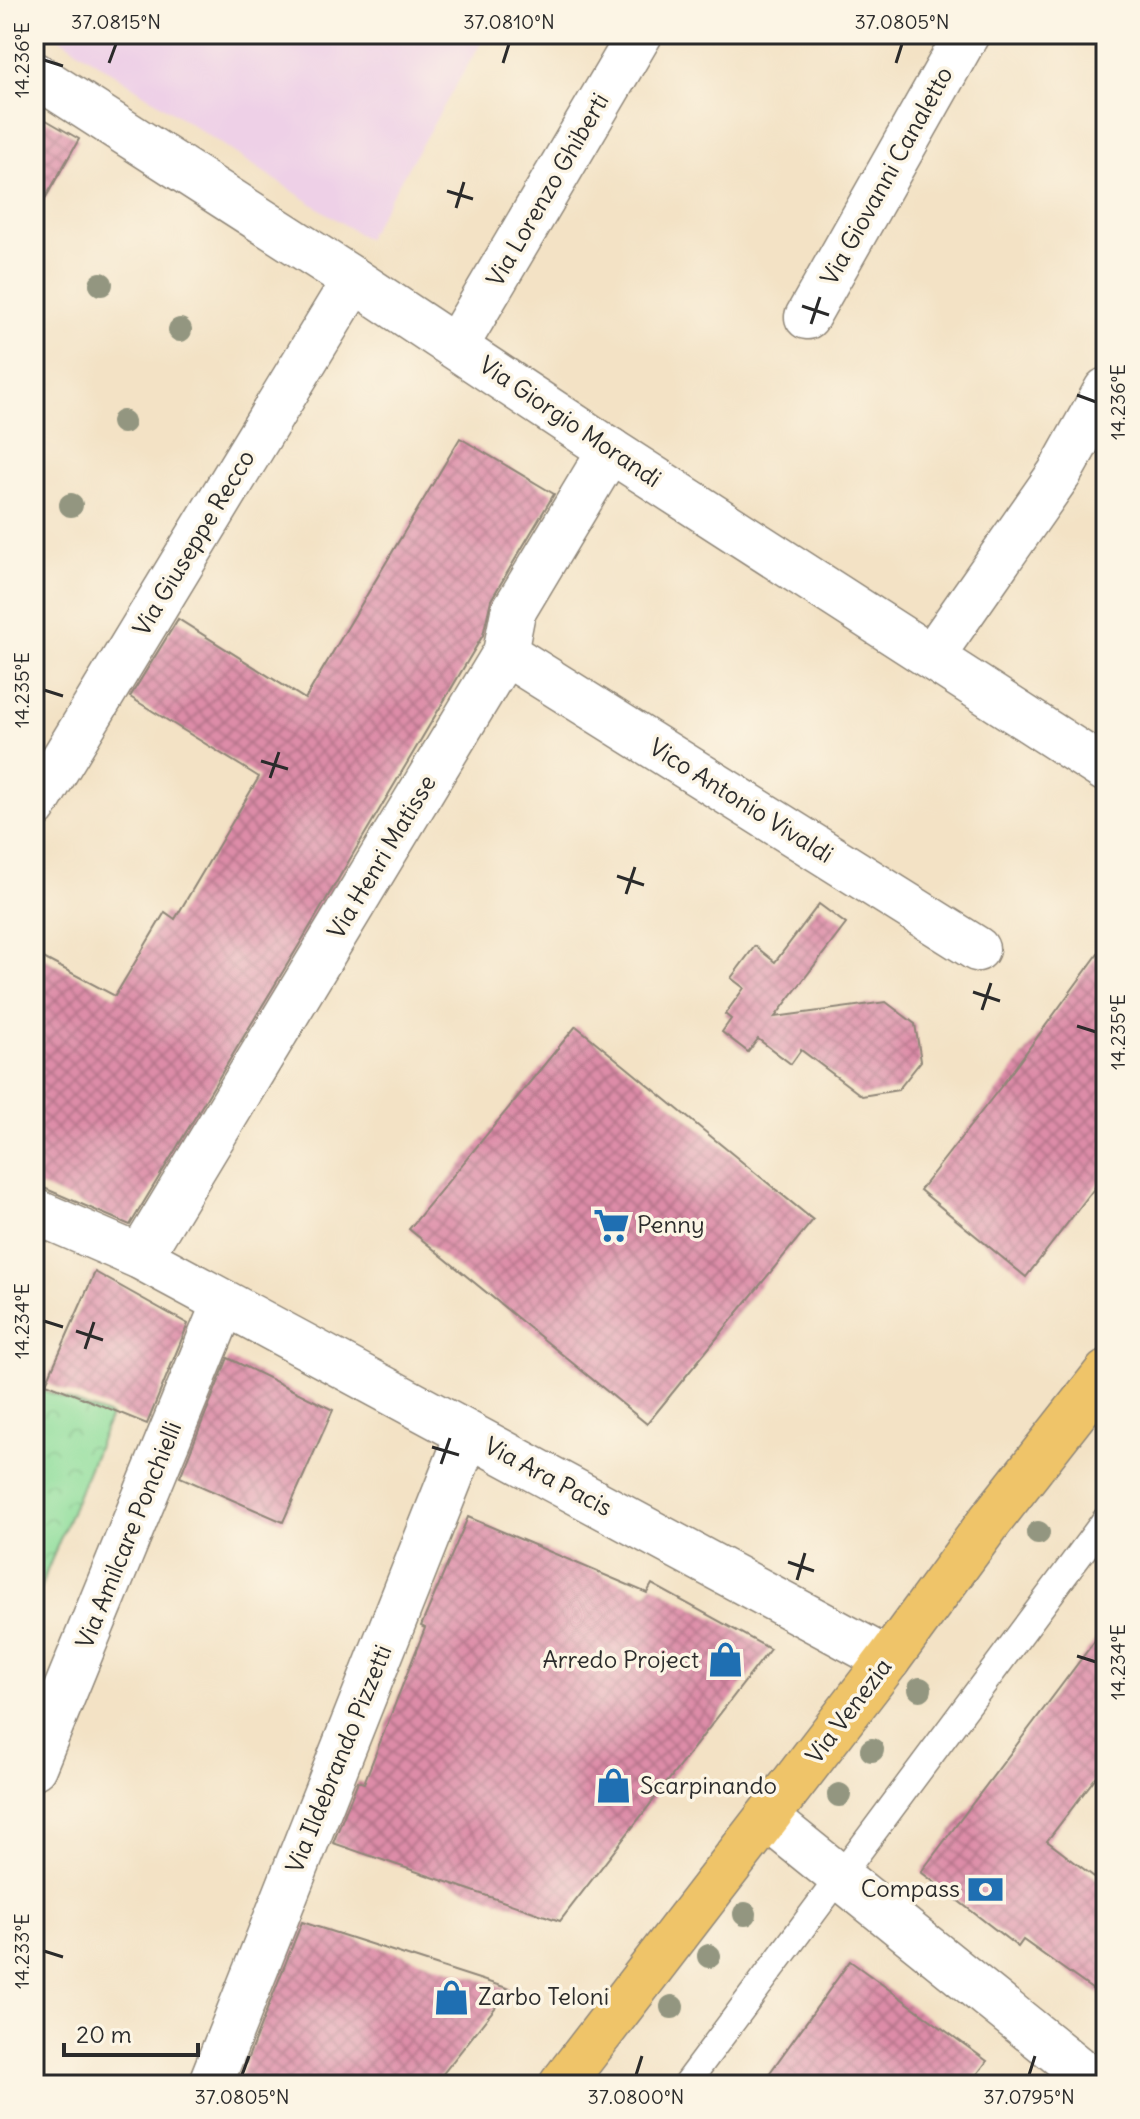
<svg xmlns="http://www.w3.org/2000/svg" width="1140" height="2119" viewBox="0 0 1140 2119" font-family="Delius,sans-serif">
<defs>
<pattern id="park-crowns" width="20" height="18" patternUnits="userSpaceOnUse" patternTransform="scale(2)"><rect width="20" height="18" fill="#8fde9c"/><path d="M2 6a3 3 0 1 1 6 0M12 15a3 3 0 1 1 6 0" fill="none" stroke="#7cbf87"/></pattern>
<pattern id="building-cross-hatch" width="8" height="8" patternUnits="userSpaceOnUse" patternTransform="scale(2)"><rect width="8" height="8" fill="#dd8ca8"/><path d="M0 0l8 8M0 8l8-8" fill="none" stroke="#b37389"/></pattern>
</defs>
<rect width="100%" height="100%" fill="#fcf5e5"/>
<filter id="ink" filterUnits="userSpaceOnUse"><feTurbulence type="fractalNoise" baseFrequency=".0125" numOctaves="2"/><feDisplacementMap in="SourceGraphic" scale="16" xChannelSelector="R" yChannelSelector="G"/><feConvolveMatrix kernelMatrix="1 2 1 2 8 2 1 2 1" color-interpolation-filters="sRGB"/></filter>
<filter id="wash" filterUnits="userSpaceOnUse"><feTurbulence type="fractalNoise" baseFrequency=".006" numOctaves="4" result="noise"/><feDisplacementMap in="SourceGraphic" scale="32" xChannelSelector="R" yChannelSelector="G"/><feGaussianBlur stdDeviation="1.8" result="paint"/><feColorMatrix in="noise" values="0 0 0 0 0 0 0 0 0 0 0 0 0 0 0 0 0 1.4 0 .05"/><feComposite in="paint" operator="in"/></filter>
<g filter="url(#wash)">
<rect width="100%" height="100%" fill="#f3e2c5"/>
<path fill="#eed0e7" d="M53,34H486L366,239Z"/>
<path fill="url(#park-crowns)" stroke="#5d8464" stroke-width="2" d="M38,1388L110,1416L34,1603V1397Z"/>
<g id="blocks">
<g fill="url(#building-cross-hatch)">
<path d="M34,113L79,139L34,218Z"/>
<path d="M460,438L554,494L491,600L483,635L305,935L130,1225L44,1188L34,1186V953L115,996L165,912L175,919L259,777L130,697L178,619L305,699Z"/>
<path d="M819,904L846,924L775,1017L886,1002L915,1024L921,1061L898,1090L862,1096L801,1050L791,1064L758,1039L748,1052L722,1032L731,1019L725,1014L744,988L731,978L755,946L775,962Z"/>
<path d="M1106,943V1173L1026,1277L920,1190L1003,1084Z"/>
<path d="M576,1026L813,1220L647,1424L409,1229Z"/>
<path d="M95,1272L188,1324L147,1424L46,1383Z"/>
<path d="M228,1358L333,1410L283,1522L180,1477Z"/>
<path d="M468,1517L647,1593L652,1584L770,1649L560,1921L333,1843L358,1781L364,1783L425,1628L421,1626Z"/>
<path d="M1106,1626V1764L1047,1841L1106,1886V1999L1023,1940L1018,1947L921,1872Z"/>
<path d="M302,1922L414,1958L510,1989L434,2085H237Z"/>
<path d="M850,1961L987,2061L969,2085H761Z"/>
</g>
</g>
</g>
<g filter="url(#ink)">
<use href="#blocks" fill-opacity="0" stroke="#8f8678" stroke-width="2"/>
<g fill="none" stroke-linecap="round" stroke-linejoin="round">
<defs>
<path id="service" d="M685,2085L1106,1519"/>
<g id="minor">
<path d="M34,74L354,280L610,450L1106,770"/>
<path d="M807,317L967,34"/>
<path d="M456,346L640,34"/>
<path d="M505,653L977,949"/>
<path d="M932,656L1059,474L1106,390"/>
<path d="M34,807L354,280"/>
<path d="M34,1211L140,1257L888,1660"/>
<path d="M140,1257L505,653L513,612L610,450"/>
<path d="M34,1767L224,1303"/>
<path d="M767,1818L1098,2085"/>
<path d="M210,2085L468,1434"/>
</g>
<path id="primary" d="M561,2085L888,1660L990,1521L1106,1373"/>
</defs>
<use href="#service" stroke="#8f8678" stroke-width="29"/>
<use href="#minor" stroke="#8f8678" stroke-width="47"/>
<use href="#primary" stroke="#8f8678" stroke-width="47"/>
<use href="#service" stroke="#fff" stroke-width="26"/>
<use href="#minor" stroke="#fff" stroke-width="44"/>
<use href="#primary" stroke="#efc469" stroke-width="44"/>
</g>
<g fill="#939680">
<circle cx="101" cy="284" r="12"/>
<circle cx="180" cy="330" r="12"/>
<circle cx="123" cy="422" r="12"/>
<circle cx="71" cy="505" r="12"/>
<circle cx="1038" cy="1533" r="12"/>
<circle cx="920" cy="1689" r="12"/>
<circle cx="872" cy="1750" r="12"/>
<circle cx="839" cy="1795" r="12"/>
<circle cx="745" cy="1914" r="12"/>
<circle cx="709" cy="1956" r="12"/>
<circle cx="672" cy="2007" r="12"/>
</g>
</g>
<path fill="none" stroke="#2b2b2b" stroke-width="3" d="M44,60L63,66M109,63L116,44M503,63L509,44M896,63L902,44M447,191L473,199M456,208L464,182M802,306L829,315M811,324L820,297M1077,395L1096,402M44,690L63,696M261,761L288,769M270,778L279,752M617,876L644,885M626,894L635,867M973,992L1000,1001M982,1010L991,983M1077,1026L1096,1032M44,1321L63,1327M76,1331L103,1340M85,1349L94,1322M432,1447L459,1455M441,1464L450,1438M788,1562L814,1571M797,1580L805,1553M1077,1656L1096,1662M44,1951L63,1957M242,2075L249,2056M636,2075L642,2056M1029,2075L1035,2056"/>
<defs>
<symbol id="supermarket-bare" viewBox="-9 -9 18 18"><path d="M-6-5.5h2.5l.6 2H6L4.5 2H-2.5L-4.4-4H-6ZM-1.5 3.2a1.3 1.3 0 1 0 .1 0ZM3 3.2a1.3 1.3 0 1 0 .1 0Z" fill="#1f6fb2" stroke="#fcf5e5" stroke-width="2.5" paint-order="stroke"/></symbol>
<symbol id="shop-bare" viewBox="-9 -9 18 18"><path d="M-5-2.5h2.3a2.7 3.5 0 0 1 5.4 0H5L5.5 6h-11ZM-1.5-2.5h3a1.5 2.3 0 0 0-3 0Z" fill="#1f6fb2" stroke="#fcf5e5" stroke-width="2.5" paint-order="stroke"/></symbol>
<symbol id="bank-bare" viewBox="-9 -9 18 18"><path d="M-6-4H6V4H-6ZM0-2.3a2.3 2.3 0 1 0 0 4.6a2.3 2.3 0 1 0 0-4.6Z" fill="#1f6fb2" stroke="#fcf5e5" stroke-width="2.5" paint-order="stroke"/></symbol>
</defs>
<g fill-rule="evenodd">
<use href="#supermarket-bare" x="586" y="1200" width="51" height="51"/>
<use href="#shop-bare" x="700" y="1634" width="51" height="51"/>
<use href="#shop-bare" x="588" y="1760" width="51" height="51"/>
<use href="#bank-bare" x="960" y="1864" width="51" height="51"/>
<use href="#shop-bare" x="426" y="1972" width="51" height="51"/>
</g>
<g text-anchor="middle" stroke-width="7" stroke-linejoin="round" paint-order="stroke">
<g font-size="24" fill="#2b2b2b" stroke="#fcf5e5">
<text transform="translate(887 176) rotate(-61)" y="8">Via Giovanni Canaletto</text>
<text transform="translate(548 190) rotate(-60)" y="8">Via Lorenzo Ghiberti</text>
<text transform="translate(570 422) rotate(34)" y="8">Via Giorgio Morandi</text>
<text transform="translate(194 543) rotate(-59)" y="8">Via Giuseppe Recco</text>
<text transform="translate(741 801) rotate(32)" y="8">Vico Antonio Vivaldi</text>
<text transform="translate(382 857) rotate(-59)" y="8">Via Henri Matisse</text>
<text transform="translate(548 1477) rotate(28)" y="8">Via Ara Pacis</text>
<text transform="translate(129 1535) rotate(-68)" y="8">Via Amilcare Ponchielli</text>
<text transform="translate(849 1711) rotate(-53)" y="8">Via Venezia</text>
<text transform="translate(339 1759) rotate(-68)" y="8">Via Ildebrando Pizzetti</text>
</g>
<g font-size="24" fill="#2b2b2b" stroke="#fcf5e5" text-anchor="start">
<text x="637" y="1233">Penny</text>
<text x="699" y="1668" text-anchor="end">Arredo Project</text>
<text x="640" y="1794">Scarpinando</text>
<text x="960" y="1897" text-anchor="end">Compass</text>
<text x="478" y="2005">Zarbo Teloni</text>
</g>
</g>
<rect width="1140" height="2119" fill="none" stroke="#fcf5e5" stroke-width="88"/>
<path d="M64 2043v12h134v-12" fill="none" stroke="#2b2b2b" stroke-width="4"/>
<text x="76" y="2043" font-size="24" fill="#2b2b2b" stroke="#fcf5e5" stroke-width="6" paint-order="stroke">20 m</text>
<rect x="44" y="44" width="1052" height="2031" fill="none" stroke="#2b2b2b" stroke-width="3"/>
<g font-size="20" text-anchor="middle" fill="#2b2b2b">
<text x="116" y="29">37.0815°N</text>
<text x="509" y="29">37.0810°N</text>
<text x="902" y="29">37.0805°N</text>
<text transform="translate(22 60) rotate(-90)" y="7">14.236°E</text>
<text transform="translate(1118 402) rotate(-90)" y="7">14.236°E</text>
<text transform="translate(22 690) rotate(-90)" y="7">14.235°E</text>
<text transform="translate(1118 1032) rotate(-90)" y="7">14.235°E</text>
<text transform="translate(22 1321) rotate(-90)" y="7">14.234°E</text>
<text transform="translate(1118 1662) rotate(-90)" y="7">14.234°E</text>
<text transform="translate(22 1951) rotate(-90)" y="7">14.233°E</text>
<text x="242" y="2104">37.0805°N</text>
<text x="636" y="2104">37.0800°N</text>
<text x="1029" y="2104">37.0795°N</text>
</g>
</svg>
